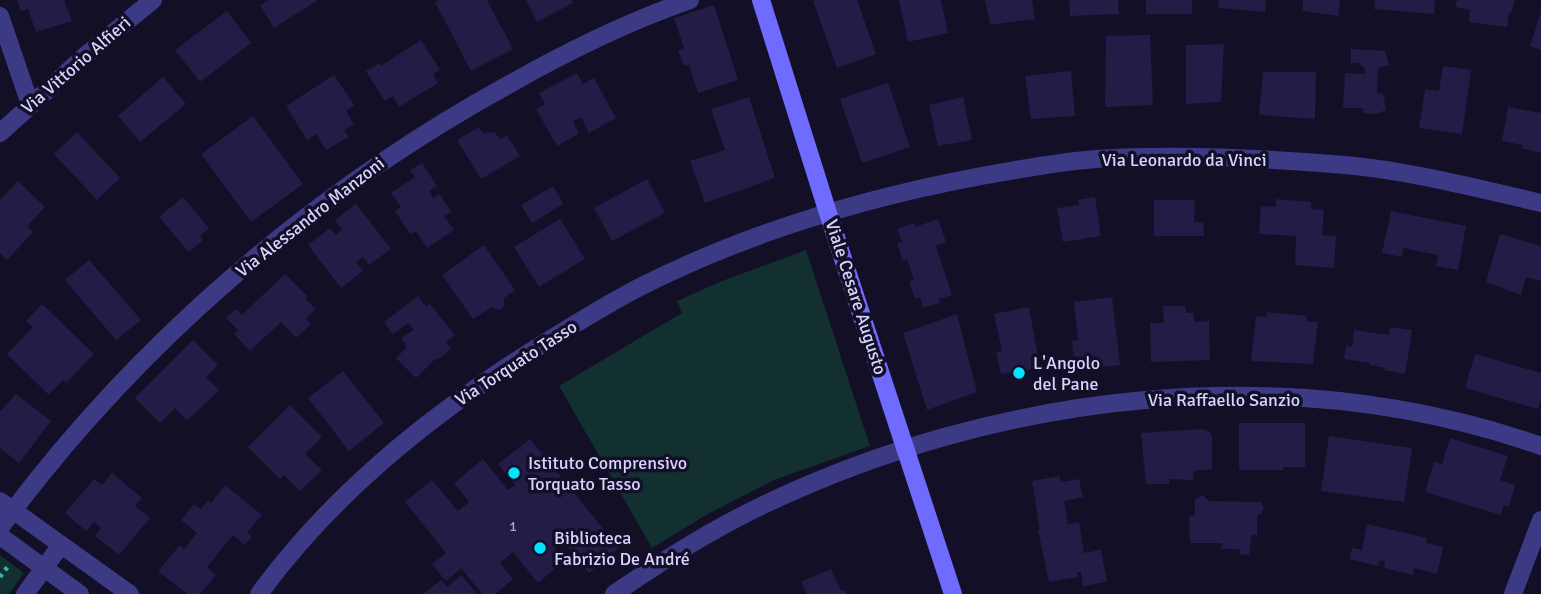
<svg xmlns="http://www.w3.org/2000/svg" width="1541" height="594" viewBox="0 0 1541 594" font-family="Signika,sans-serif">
<rect width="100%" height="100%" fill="#130f26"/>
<g fill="#12302f">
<path d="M806,250L870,446L774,480L706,515L652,548L559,386L682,313L677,301L722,281Z"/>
<path d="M0,555L24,573L9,594H0Z"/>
</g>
<g fill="#241b47">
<path d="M17,0H64L72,21L36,32L28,9L21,11Z"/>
<path d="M269,0H318L274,28L260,5Z"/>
<path d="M439,0H487L513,49L471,71L435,2Z"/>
<path d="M526,0H572L573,3L537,22Z"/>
<path d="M817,0H857L876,54L837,68L813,1Z"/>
<path d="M899,0H941L948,33L908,42Z"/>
<path d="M985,0H1032L1035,19L990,25Z"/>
<path d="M1069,0H1118L1119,14L1070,16Z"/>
<rect x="1146" y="0" width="46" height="14"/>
<path d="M1219,0H1266L1265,12L1218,8Z"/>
<path d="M1303,0H1340L1338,16L1303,11Z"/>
<path d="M1375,0H1435L1434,14L1374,9Z"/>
<path d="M1457,0H1515L1511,13H1509L1507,27L1469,22L1470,10L1455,7Z"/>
<path d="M714,5L738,80L698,93L689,65L684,66L678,50L684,48L674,18Z"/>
<path d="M227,11L251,43L200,82L175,50Z"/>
<path d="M1541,12V50L1530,46Z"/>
<path d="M1150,35L1153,105L1105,107L1106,36Z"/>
<path d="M421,40L440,70L433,74L438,83L399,107L393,96L385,101L366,71L379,63L381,66Z"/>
<path d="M1224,44L1221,102L1186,104V45Z"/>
<path d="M1351,49L1385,51L1389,65L1378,68L1377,94L1383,93L1386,110L1376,114L1364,113L1363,108H1343L1345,73L1365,74V69L1359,63H1351Z"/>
<path d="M1443,66L1471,70L1462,134L1419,128L1425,89L1439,91Z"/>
<path d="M1071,71L1075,116L1031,119L1025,76Z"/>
<path d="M1263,72H1316L1315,119L1259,115Z"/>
<path d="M577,73L583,84L594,78L616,118L589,133L581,117L573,121L579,134L557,146L536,109L545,104L539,93Z"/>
<path d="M334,75L354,105L346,111L354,124L344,130L349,137L326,150L316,134L307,140L286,106Z"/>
<path d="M163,77L186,104L140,142L118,116Z"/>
<path d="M888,83L910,147L862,163L840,99Z"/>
<path d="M749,97L775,178L705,203L690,161L725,150L711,109Z"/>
<path d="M963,97L972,140L938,146L929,105Z"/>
<path d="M1508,107L1541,113V153L1521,148L1522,145L1502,141Z"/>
<path d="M253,116L303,184L251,222L201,154Z"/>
<path d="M479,127L483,133L494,132L501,139L507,135L520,156L481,179L457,140Z"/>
<path d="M77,132L120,178L97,200L54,154Z"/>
<path d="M422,163L437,186L429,191L433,198L440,194L451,212L444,216L454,230L427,248L416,231L410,234L395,211L401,207L391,193L415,177L410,170Z"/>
<path d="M647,179L665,213L612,241L594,208Z"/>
<path d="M18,181L45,207L27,226L33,232L7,260L0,253V200Z"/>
<path d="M553,186L563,204L532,223L521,205Z"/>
<path d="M183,197L209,228L200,236L203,240L189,252L159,217Z"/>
<path d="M1095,197L1101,236L1063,242L1057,208L1079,205L1078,200Z"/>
<path d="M1276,199L1311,202V209L1324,210L1322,235L1336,236L1334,268L1295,265L1296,236L1259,234L1261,206L1276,207Z"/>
<path d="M1154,200H1195L1194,222L1203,223L1204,236H1154Z"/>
<path d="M356,204L391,249L369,265L363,257L356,262L363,271L341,288L308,245L330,228L336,235L342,230L335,220Z"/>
<path d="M1391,211L1466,226L1458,270L1436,266L1438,255L1403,248L1402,257L1382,253Z"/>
<path d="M560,219L585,259L539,287L514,247Z"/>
<path d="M938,219L946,242L936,246L952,295L939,299L940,303L923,308L920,297L915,299L909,281L914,280L907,259L903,261L897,243L902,242L897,229L914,223L915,227Z"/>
<path d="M1500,234L1541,246V281L1526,277L1521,295L1486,282Z"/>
<path d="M484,245L515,290L504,298V306L501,309L497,310L492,307L473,319L442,275Z"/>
<path d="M89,260L141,320L116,340L65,280Z"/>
<path d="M285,274L307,296L305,298L315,309L306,319L311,324L296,338L281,322L250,351L234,334L238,330L226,318L236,309L242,315Z"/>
<path d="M418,296L426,307L430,304L455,335L446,342L451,349L437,360L436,358L416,378L396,358L407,347L401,338L414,330L408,323L393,334L384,322Z"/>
<path d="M1112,297L1120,365L1075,370L1072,341L1078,340L1074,302Z"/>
<path d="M42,304L94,354L66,383L63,380L49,395L7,354L33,327L26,321Z"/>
<path d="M1163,306H1185L1186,313H1194V322L1209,321L1210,360L1151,362L1150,323H1164Z"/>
<path d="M1029,307L1040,368L1001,374L996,352L1002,351L994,314Z"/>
<path d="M1267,312L1307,316L1306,321L1318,322L1313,364L1251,361L1256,316L1267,317Z"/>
<path d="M957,314L977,392L927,410L903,333Z"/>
<path d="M1390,327L1412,330L1405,374L1384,370L1385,368L1369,365L1370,363L1344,359L1346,345L1352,347L1354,330L1389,335Z"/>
<path d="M193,340L218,365L206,377L219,390L187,421L175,408L160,423L135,398Z"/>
<path d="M1475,354L1541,373V398L1538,409L1465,388Z"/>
<path d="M343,371L384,423L349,451L308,398Z"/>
<path d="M16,394L51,421L19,463L0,448V412Z"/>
<path d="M290,405L322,437L305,454L322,470L300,491L284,475L280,479L248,447Z"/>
<path d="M1239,423H1305V467H1283V470H1239Z"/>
<path d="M1203,429L1209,431L1212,436V469L1194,471L1193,480L1169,479V484H1146L1141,433Z"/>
<path d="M1329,436L1412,448L1404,502L1321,491Z"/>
<path d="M1450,438L1508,456L1500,480L1515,485L1509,506L1504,505L1501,515L1425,492L1434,462L1442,464Z"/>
<path d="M530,439L619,548L589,573L562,540L554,546L565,560L538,583L513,552L500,563L513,579L495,594H482L461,568L446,581L432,564L446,553L405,502L432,480L458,511L469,502L454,483L483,459L508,490L515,485L498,464Z"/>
<path d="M112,473L142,498L135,506L150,518L119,555L95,536L101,528L94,522L86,531L65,513L94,479L102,485Z"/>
<path d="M1060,476L1061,482L1079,479L1083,497L1064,501L1068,524L1079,522L1084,553L1101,550L1107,582L1083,586L1081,572H1077L1078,577L1049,582L1038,530H1040L1032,481Z"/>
<path d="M225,485L262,515L247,533L252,536L245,545L233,535L207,567L216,575L200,594H187L158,571L180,545L184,549L197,533L181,520L194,504L201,509L208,500L211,503Z"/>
<path d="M1203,495L1209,501L1261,502L1264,508L1262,513L1257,515V536L1252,534L1249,555L1240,554L1239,549H1221L1222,543H1190L1189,516L1195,515V501L1196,498Z"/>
<path d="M1367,524L1427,538L1426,543L1443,547L1437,574L1414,568L1413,575L1384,568L1385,562L1380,560L1378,566L1349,559L1352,548L1362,550Z"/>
<path d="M831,569L841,591L845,590L847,594H807L801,582Z"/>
<path d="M461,575L477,594H423L441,580L447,587Z"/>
</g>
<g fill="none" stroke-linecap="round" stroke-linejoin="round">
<path stroke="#2fb8b0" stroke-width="4.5" stroke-dasharray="3.5 5" stroke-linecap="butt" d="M0,577L9,565"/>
<g stroke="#3d3a85" stroke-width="18">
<path d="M0,16L30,104"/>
<path d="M0,133L86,55L153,0"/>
<path d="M0,501L130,594"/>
<path d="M0,528C134,346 310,194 508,85C566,52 627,22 690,0"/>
<path d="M0,536L80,594"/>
<path d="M25,594L61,545"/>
<path d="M259,594C330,497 422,422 522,357C560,333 598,309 638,288C744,234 860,199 976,177C1015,170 1056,162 1096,159C1178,154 1263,158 1345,165C1411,171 1476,188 1541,203"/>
<path d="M614,594C659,563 706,533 755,509C995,392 1286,357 1541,446"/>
<path d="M1513,594L1541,520"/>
</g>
<path stroke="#6f6bff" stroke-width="18" d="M761,0L828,213L953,594"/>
</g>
<g fill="#00e5ff" stroke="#130f26" stroke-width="2.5">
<circle cx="1019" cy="373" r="7"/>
<circle cx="514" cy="473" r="7"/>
<circle cx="540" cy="548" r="7"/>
</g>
<g text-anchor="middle" stroke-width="7" stroke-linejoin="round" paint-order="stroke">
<g font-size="14" fill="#aca6d1">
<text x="513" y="531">1</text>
</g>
<g font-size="18" fill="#d9d4ff" stroke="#130f26">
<text transform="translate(76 65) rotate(-41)" y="6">Via Vittorio Alfieri</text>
<text x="1184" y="166">Via Leonardo da Vinci</text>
<text transform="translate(310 217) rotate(-38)" y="6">Via Alessandro Manzoni</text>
<text transform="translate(856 297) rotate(72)" y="6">Viale Cesare Augusto</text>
<text transform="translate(516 363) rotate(-33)" y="6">Via Torquato Tasso</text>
<text x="1224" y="406">Via Raffaello Sanzio</text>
</g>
<g font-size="18" fill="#d9d4ff" stroke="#130f26" text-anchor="start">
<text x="1033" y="369">L'Angolo<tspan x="1033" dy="21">del Pane</tspan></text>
<text x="528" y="469">Istituto Comprensivo<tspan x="528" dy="21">Torquato Tasso</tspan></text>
<text x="554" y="544">Biblioteca<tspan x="554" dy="21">Fabrizio De André</tspan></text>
</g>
</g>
</svg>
